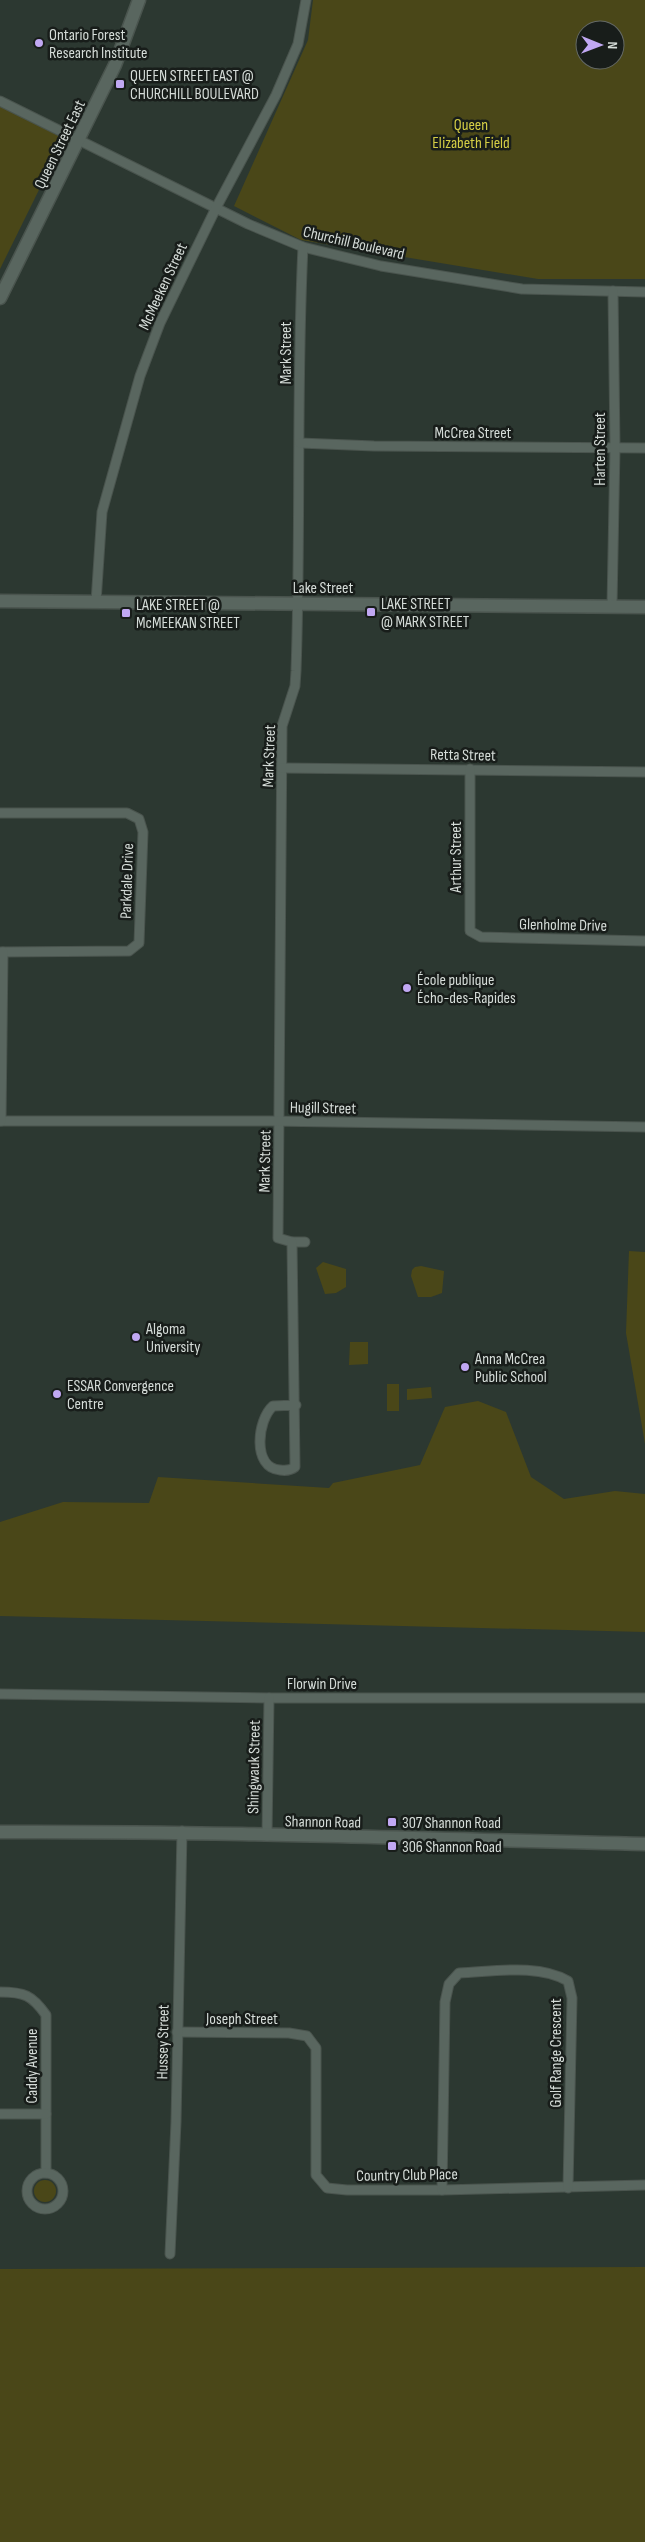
<svg xmlns="http://www.w3.org/2000/svg" width="645" height="2542" viewBox="0 0 645 2542" font-family="'Sofia Sans Condensed',sans-serif">
<rect width="100%" height="100%" fill="#2c3831"/>
<g fill="#4a4718" fill-rule="evenodd">
<path d="M313,0H645V279H538L301,240L234,206L308,40ZM585,30H615V60H585Z"/>
<path d="M0,101L66,135L0,269Z"/>
<path d="M629,1251L645,1252V1444L626,1333Z"/>
<path d="M323,1262L346,1269V1287L336,1293L325,1294L316,1268Z"/>
<path d="M421,1266L444,1271L442,1293L431,1297H418L411,1276L412,1270L415,1267Z"/>
<path d="M350,1342H368V1364L349,1365Z"/>
<rect x="387" y="1384" width="12" height="27"/>
<path d="M431,1387L432,1398L407,1400V1389Z"/>
<path d="M478,1401L506,1412L531,1477L564,1499L615,1491L645,1494V1632L0,1616V1522L63,1502L149,1503L158,1477L329,1488L333,1483L420,1465L445,1407Z"/>
<circle cx="45" cy="2191" r="11"/>
<path d="M645,2267V2542H0V2269Z"/>
</g>
<g fill="none" stroke-linecap="round" stroke-linejoin="round">
<defs>
<g id="street">
<path d="M0,101L248,224L303,247L381,266L522,289L645,292"/>
<path d="M303,247C296,388 301,530 296,671L295,686L282,726L278,1238L292,1242H305"/>
<path d="M300,443L374,446L645,448"/>
<path d="M96,602L102,512L140,376L160,323L216,208L276,95L298,44L306,0"/>
<path d="M612,606L615,448L613,291"/>
<path d="M282,768L645,772"/>
<path d="M470,769V931L481,937L645,941"/>
<path d="M0,813H127L139,819L143,832L139,943L129,951L0,952"/>
<path d="M0,1121H270L645,1127"/>
<path d="M1,1121L3,952"/>
<path d="M292,1242L295,1467C291,1470 286,1471 280,1470C252,1468 257,1420 273,1406L296,1405"/>
<path d="M0,1694L269,1698H645"/>
<path d="M267,1836L269,1698"/>
<path d="M0,1992C24,1992 32,1995 46,2015V2173"/>
<path d="M177,2032L289,2033L307,2036L316,2048V2175L327,2188L347,2190H442L645,2185"/>
<path d="M0,2114H46"/>
<circle cx="45" cy="2191" r="18"/>
<path d="M442,2190L445,2002L449,1984L459,1973C492,1972 538,1963 568,1981L572,1998L568,2188"/>
<path d="M170,2254L176,2122L182,1831"/>
</g>
<g id="secondary">
<path d="M0,298L115,65L139,0"/>
<path d="M0,601L645,607"/>
<path d="M0,1832C215,1831 430,1839 645,1844"/>
</g>
</defs>
<use href="#street" stroke="#4a544e" stroke-width="11"/>
<use href="#secondary" stroke="#4a544e" stroke-width="15"/>
<use href="#street" stroke="#59665f" stroke-width="9"/>
<use href="#secondary" stroke="#59665f" stroke-width="12"/>
</g>
<g fill="#c1a8f3" stroke="#181d1a" stroke-width="2">
<circle cx="39" cy="43" r="5"/>
<rect x="115" y="79" width="10" height="10" rx="2.5"/>
<rect x="366" y="607" width="10" height="10" rx="2.5"/>
<rect x="121" y="608" width="10" height="10" rx="2.5"/>
<circle cx="407" cy="988" r="5"/>
<circle cx="136" cy="1337" r="5"/>
<circle cx="465" cy="1367" r="5"/>
<circle cx="57" cy="1394" r="5"/>
<rect x="387" y="1817" width="10" height="10" rx="2.5"/>
<rect x="387" y="1841" width="10" height="10" rx="2.5"/>
</g>
<g text-anchor="middle" stroke-width="5" stroke-linejoin="round" paint-order="stroke">
<g font-size="16" fill="#d5dcd8" stroke="#181d1a" text-anchor="start">
<text x="49" y="40">Ontario Forest<tspan x="49" dy="18">Research Institute</tspan></text>
<text x="130" y="81">QUEEN STREET EAST @<tspan x="130" dy="18">CHURCHILL BOULEVARD</tspan></text>
<text x="381" y="609">LAKE STREET<tspan x="381" dy="18">@ MARK STREET</tspan></text>
<text x="136" y="610">LAKE STREET @<tspan x="136" dy="18">McMEEKAN STREET</tspan></text>
<text x="417" y="985">École publique<tspan x="417" dy="18">Écho-des-Rapides</tspan></text>
<text x="146" y="1334">Algoma<tspan x="146" dy="18">University</tspan></text>
<text x="475" y="1364">Anna McCrea<tspan x="475" dy="18">Public School</tspan></text>
<text x="67" y="1391">ESSAR Convergence<tspan x="67" dy="18">Centre</tspan></text>
<text x="402" y="1828">307 Shannon Road</text>
<text x="402" y="1852">306 Shannon Road</text>
</g>
<g font-size="16" fill="#d5ce45" stroke="#181d1a">
<text x="471" y="130">Queen<tspan x="471" dy="18">Elizabeth Field</tspan></text>
</g>
<g font-size="16" fill="#d5dcd8" stroke="#181d1a">
<text transform="translate(59 144) rotate(-64)" y="6">Queen Street East</text>
<text transform="translate(354 242) rotate(13)" y="6">Churchill Boulevard</text>
<text transform="translate(162 286) rotate(-65)" y="6">McMeeken Street</text>
<text transform="translate(285 353) rotate(-90)" y="6">Mark Street</text>
<text x="473" y="438">McCrea Street</text>
<text transform="translate(599 449) rotate(-90)" y="6">Harten Street</text>
<text x="323" y="593">Lake Street</text>
<text transform="translate(463 754) rotate(1)" y="6">Retta Street</text>
<text transform="translate(268 756) rotate(-88)" y="6">Mark Street</text>
<text transform="translate(455 857) rotate(-90)" y="6">Arthur Street</text>
<text transform="translate(126 881) rotate(-88)" y="6">Parkdale Drive</text>
<text transform="translate(563 924) rotate(1)" y="6">Glenholme Drive</text>
<text transform="translate(323 1107) rotate(1)" y="6">Hugill Street</text>
<text transform="translate(264 1161) rotate(-89)" y="6">Mark Street</text>
<text x="322" y="1689">Florwin Drive</text>
<text transform="translate(253 1767) rotate(-89)" y="6">Shingwauk Street</text>
<text transform="translate(323 1821) rotate(1)" y="6">Shannon Road</text>
<text x="242" y="2024">Joseph Street</text>
<text transform="translate(162 2042) rotate(-89)" y="6">Hussey Street</text>
<text transform="translate(555 2053) rotate(-90)" y="6">Golf Range Crescent</text>
<text transform="translate(31 2066) rotate(-90)" y="6">Caddy Avenue</text>
<text transform="translate(407 2174) rotate(-1)" y="6">Country Club Place</text>
</g>
</g>
<g transform="translate(600 45) rotate(91)"><circle r="24" fill="#181d1a" stroke="#646966"/>
<path d="M0-4L9 19L0 12L-9 19Z" fill="#c1a8f3"/>
<text y="-8" font-size="14" font-weight="bold" text-anchor="middle" fill="#d5dcd8">N</text>
</g>
</svg>
